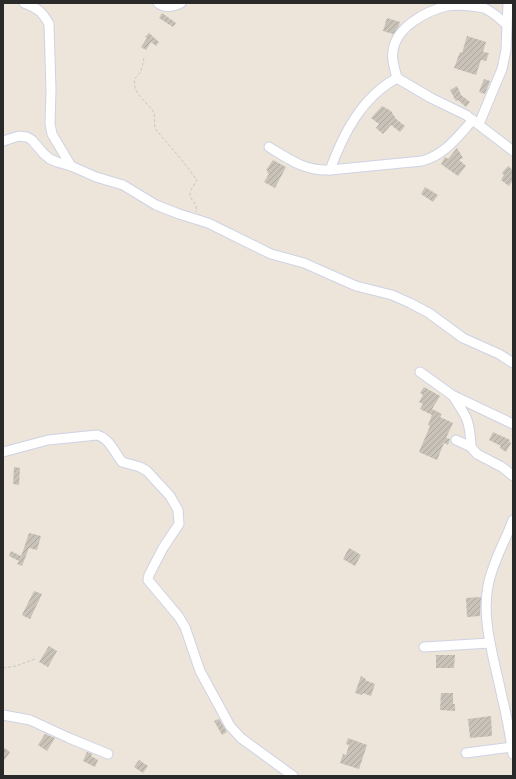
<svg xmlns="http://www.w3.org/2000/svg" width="516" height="779" viewBox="0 0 516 779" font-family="Figtree,sans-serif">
<defs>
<pattern id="building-hatch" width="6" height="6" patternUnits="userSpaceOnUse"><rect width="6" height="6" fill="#c8c2b9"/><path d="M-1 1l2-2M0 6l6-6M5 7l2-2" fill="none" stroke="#aca79f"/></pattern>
</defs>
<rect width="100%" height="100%" fill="#ede5d9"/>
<g fill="url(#building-hatch)">
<path d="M162,13L176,23L173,27L159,18Z"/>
<path d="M387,18L400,22L399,26L393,34L383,31Z"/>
<path d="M149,33L159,42L156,46L151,42L146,50L141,47L147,38L145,37Z"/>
<path d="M467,36L486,42L483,52L489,53L486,61L481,60L476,75L454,68L460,52L462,53Z"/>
<path d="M484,79L490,81L485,94L479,92Z"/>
<path d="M457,86L461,95L470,102L466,107L458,100L456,101L450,90Z"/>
<path d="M382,106L391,111L396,119L405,126L400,132L391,125L383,134L376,128L379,124L371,118Z"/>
<path d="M457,148L463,158L459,160L466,166L458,176L441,164L445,157L448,159Z"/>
<path d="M273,160L286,167L275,188L264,182L269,174L267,173L268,171L266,170Z"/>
<path d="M508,166L513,170V180L509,186L501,180L504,175L502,173Z"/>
<path d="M425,187L438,195L433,202L421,194Z"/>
<path d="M424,387L440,396L432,409L442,414L440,417L453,423L446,438L450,439L448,445L444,443L437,460L419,452L430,426L428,425L432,415L420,409L423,404L419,402L423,395L420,393Z"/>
<path d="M493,432L510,440L509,442L511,443L506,452L500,448L501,446L489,440Z"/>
<path d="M14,467L20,468L19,485L13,484Z"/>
<path d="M29,533L41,536L37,550L29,548L22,566L17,564L19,561L9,556L11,551L21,556L23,551Z"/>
<path d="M349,548L361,555L355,566L343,559Z"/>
<path d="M34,591L42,594L30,619L22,615Z"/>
<path d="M481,597L480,616L467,617L466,598Z"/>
<path d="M49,646L57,651L48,667L39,662Z"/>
<path d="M436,655H455L454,668H436Z"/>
<path d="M361,676L366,679L365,680L375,684L371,696L363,693L362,695L355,693Z"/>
<path d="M441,693H453V704H455V711L440,710Z"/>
<path d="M491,716L492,736L470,738L468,719Z"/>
<path d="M219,719L227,732L222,735L214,721Z"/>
<path d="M45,734L55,738L47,751L38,745Z"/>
<path d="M348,738L367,745L359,769L340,763L343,754L346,755L349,745L346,744Z"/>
<path d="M3,747L10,752L3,762Z"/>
<path d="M87,752L92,754L91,756L98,760L95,767L83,761Z"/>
<path d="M139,760L148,766L143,773L134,767Z"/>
</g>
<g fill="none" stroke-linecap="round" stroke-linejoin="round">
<defs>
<g id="minor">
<path d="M24,3C37,8 42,11 49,24L51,90L50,124L52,134L71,166"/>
<path d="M158,3C165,8 173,7 181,3"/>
<path d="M506,24C499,18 493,12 484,8C475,6 456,4 447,6C426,11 396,27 393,51C391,60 395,69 397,78L431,98L466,115L513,151"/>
<path d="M479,124L502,69L506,50L508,3"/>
<path d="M3,141L19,136L27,137L32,140L44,154L50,159L57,162L71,166L96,177L123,185L156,205L179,214L208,223L271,254L304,263L356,286L392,295L410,303L429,313L463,338L499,354L513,363"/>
<path d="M269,147C290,160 305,171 330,170C343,134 362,97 397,78"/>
<path d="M330,170L422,161C445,155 457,137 473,120"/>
<path d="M420,372L452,395L513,424"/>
<path d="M453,396C467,417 470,421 471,447"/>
<path d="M456,440L471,447L477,454L502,467L513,476"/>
<path d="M3,452L48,440L97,435C109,438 115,453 122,462L140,467L147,471L170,496L178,510L179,524L163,548L149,575L148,580L179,617L185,627L200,671L230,726L241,738L293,776"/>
<path d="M513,520C505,542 492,563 488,586C481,621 495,662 502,697C507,716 510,735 513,754"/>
<path d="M424,647L490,643"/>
<path d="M3,715L30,720L69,738L108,754"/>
<path d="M466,753L512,747"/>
</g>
</defs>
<use href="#minor" stroke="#ced2e4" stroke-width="11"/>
<g stroke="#c7c7c7" stroke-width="1" stroke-dasharray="3 2" stroke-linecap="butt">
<path d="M144,58C143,62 142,67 141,71C140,74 136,76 135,79C131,92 147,102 153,111C156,116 153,124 156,130L181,159L197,180C195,184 190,190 190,194C190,201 198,202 196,212"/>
<path d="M3,668L16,666L35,659"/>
</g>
<use href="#minor" stroke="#fff" stroke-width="9"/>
</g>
<rect width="516" height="779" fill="none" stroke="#292929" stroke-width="8"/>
</svg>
